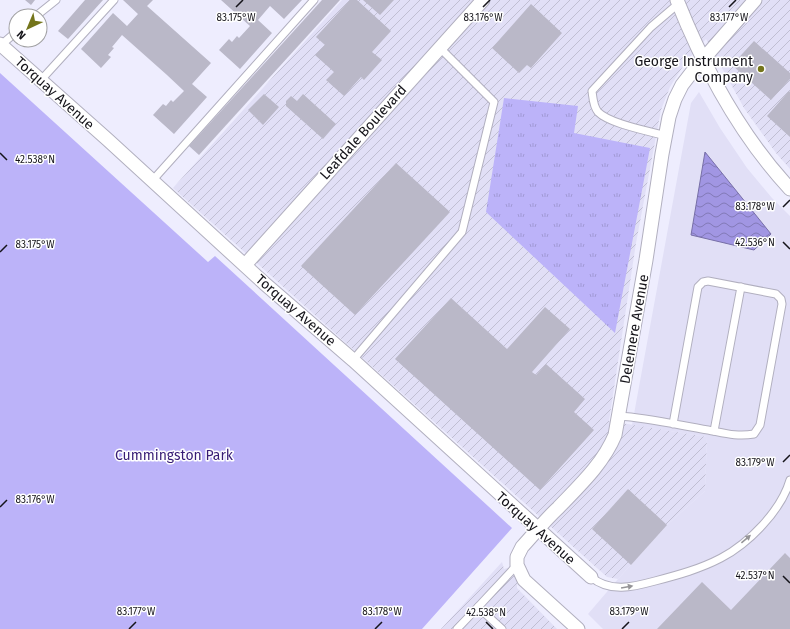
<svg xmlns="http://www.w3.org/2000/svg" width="790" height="629" viewBox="0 0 790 629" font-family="'Fira Sans',sans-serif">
<defs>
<pattern id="industrial-furrows" width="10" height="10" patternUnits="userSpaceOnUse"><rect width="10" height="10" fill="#e1dff6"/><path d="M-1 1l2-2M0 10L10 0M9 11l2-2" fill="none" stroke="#c0bed2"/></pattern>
<pattern id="grass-tufts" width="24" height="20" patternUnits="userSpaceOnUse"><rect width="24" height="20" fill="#bcb3f9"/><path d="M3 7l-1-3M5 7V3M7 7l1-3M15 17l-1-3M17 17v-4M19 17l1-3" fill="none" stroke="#a199d5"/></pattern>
<pattern id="water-waves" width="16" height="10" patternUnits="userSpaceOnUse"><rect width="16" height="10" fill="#a196e3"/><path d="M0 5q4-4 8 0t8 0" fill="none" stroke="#8279b7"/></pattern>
</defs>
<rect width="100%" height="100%" fill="#eeedfe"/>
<path fill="#e1dff6" d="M699,92L720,128L747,168L772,198L790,216V629H603L588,614L618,579L667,525L705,491L707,437L632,425L691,103Z"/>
<g fill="url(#industrial-furrows)">
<path d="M342,0H790V169L776,153L744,108L706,39L685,63L670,87L661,110L636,243L609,421L707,437L705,491L667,525L618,579L607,577L173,188Z"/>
<path d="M502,562L504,569L517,565V588L557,629H441Z"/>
</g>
<path fill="url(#grass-tufts)" d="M504,98L578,106L574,133L650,148L615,333L486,212Z"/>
<path fill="#bcb3f9" d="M0,73L208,262L215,256L512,528L422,629H0Z"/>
<path fill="url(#water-waves)" stroke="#776fa7" d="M705,152L771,234L754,250L691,235Z"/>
<g fill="#bab8c8">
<path d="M25,0H35L31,5Z"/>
<path d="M85,0H103L68,39L58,31Z"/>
<path d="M123,0H153L147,6L211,63L192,84L207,97L174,134L153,115L163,104L166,106L171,100L173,102L184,91L167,75L122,35L112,47L114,48L108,55L111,57L101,68L81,49L113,13L127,26L138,14Z"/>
<path d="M221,0H302L284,19L270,6L258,20L272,33L240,69L219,50L229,39L232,42L237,36L239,38L250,26Z"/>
<path d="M322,0H340L199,155L189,146Z"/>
<path d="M350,0H357L391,31L372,52L382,60L364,80L361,77L344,96L326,80L334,72L315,55L325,45L316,37Z"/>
<path d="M363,0H394L380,15Z"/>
<path d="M531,4L562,33L531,68L527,65L519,73L492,48Z"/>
<path d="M754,41L790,73V79L771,100L732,65Z"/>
<path d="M789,91L790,92V137L767,116Z"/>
<path d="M264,94L279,107L263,125L248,110Z"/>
<path d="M303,94L336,124L323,139L286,106V101L291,96L297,101Z"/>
<path d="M396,163L450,212L355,315L301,266Z"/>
<path d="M451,298L507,349L545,307L570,329L532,372L536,375L546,364L585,399L574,412L594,430L540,490L395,359Z"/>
<path d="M628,489L667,525L631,565L592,529Z"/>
<path d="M785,553L790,558V629H657L702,582L731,610Z"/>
</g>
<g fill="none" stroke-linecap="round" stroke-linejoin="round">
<defs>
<g id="lane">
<path d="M36,16L56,0"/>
<path d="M1,45L16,32"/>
<path d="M41,80L114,0"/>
<path d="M666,136C649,131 610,124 598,112C593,106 593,98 592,91L651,27L678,4"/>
<path d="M152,181L314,0"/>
<path d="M353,360L462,232L494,102L439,47"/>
<path d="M619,416C649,418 678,425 708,430C724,433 737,437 754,434L760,425L782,304L781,299L776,294L708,281L703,282L698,287L673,424"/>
<path d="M714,431L741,287"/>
<path d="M591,577C610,593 633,587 655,581C678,575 700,569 721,558C749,543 781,511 790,480"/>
<path d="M478,607L517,565"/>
<path d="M457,629L478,607L502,629"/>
</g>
<g id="street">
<path d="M677,0C704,68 740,135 790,189"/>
<path d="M0,44L108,140L264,283L353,360L591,577"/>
<path d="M245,265L483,0"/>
<path d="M578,629L524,580L517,565V557L522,547C534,534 545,520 558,508C579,486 603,464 615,435L646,260L662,154L669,117L675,99L682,85L692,72L755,0"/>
</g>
</defs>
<use href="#lane" stroke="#b1afbf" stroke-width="9"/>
<use href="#street" stroke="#b1afbf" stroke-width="15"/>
<use href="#lane" stroke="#fff" stroke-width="7"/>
<use href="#street" stroke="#fff" stroke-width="13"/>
</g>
<defs><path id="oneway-solid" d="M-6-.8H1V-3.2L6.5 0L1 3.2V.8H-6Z"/></defs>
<g fill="#969598">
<use href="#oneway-solid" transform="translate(746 539) rotate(-40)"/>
<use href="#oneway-solid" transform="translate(627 587) rotate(-10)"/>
</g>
<path fill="none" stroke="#15141a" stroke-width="1.5" d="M236,7L243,0M483,7L490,0M729,7L736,0M0,153L7,160M783,207L790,200M783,242L790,249M0,252L7,245M783,462L790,455M0,507L7,500M783,576L790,583M486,622L493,629M129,629L136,622M375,629L382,622M622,629L629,622"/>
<circle fill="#74751b" stroke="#fff" stroke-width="1.5" cx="761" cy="69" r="4"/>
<g text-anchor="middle" stroke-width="3" stroke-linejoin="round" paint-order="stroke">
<g font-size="14" fill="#15141a" stroke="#fff" text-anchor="end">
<text x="753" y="66">George Instrument<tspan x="753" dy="16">Company</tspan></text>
</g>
<g font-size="14" fill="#15141a" stroke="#fff">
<text transform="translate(55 93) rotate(42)" y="5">Torquay Avenue</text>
<text transform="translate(363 132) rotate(-48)" y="5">Leafdale Boulevard</text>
<text transform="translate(296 310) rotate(41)" y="5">Torquay Avenue</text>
<text transform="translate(634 329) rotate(-80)" y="5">Delemere Avenue</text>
<text transform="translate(536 528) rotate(42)" y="5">Torquay Avenue</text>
</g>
<g font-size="14" fill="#371c75" stroke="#fff">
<text x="174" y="460">Cummingston Park</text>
</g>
</g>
<g font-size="10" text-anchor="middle" fill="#15141a" stroke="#fff" stroke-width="3" stroke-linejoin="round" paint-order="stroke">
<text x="236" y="21">83.175°W</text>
<text x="483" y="21">83.176°W</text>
<text x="729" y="21">83.177°W</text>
<text x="35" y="163">42.538°N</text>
<text x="755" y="210">83.178°W</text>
<text x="755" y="246">42.536°N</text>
<text x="35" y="248">83.175°W</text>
<text x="755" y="466">83.179°W</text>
<text x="35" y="503">83.176°W</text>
<text x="755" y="579">42.537°N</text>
<text x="136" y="615">83.177°W</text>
<text x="382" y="615">83.178°W</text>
<text x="629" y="615">83.179°W</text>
<text x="486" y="616">42.538°N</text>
</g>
<g transform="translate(28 28) rotate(224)"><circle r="19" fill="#ffffff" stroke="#a1a1a3"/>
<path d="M0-3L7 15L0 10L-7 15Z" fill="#74751b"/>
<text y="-6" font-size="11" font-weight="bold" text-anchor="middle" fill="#15141a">N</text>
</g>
</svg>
